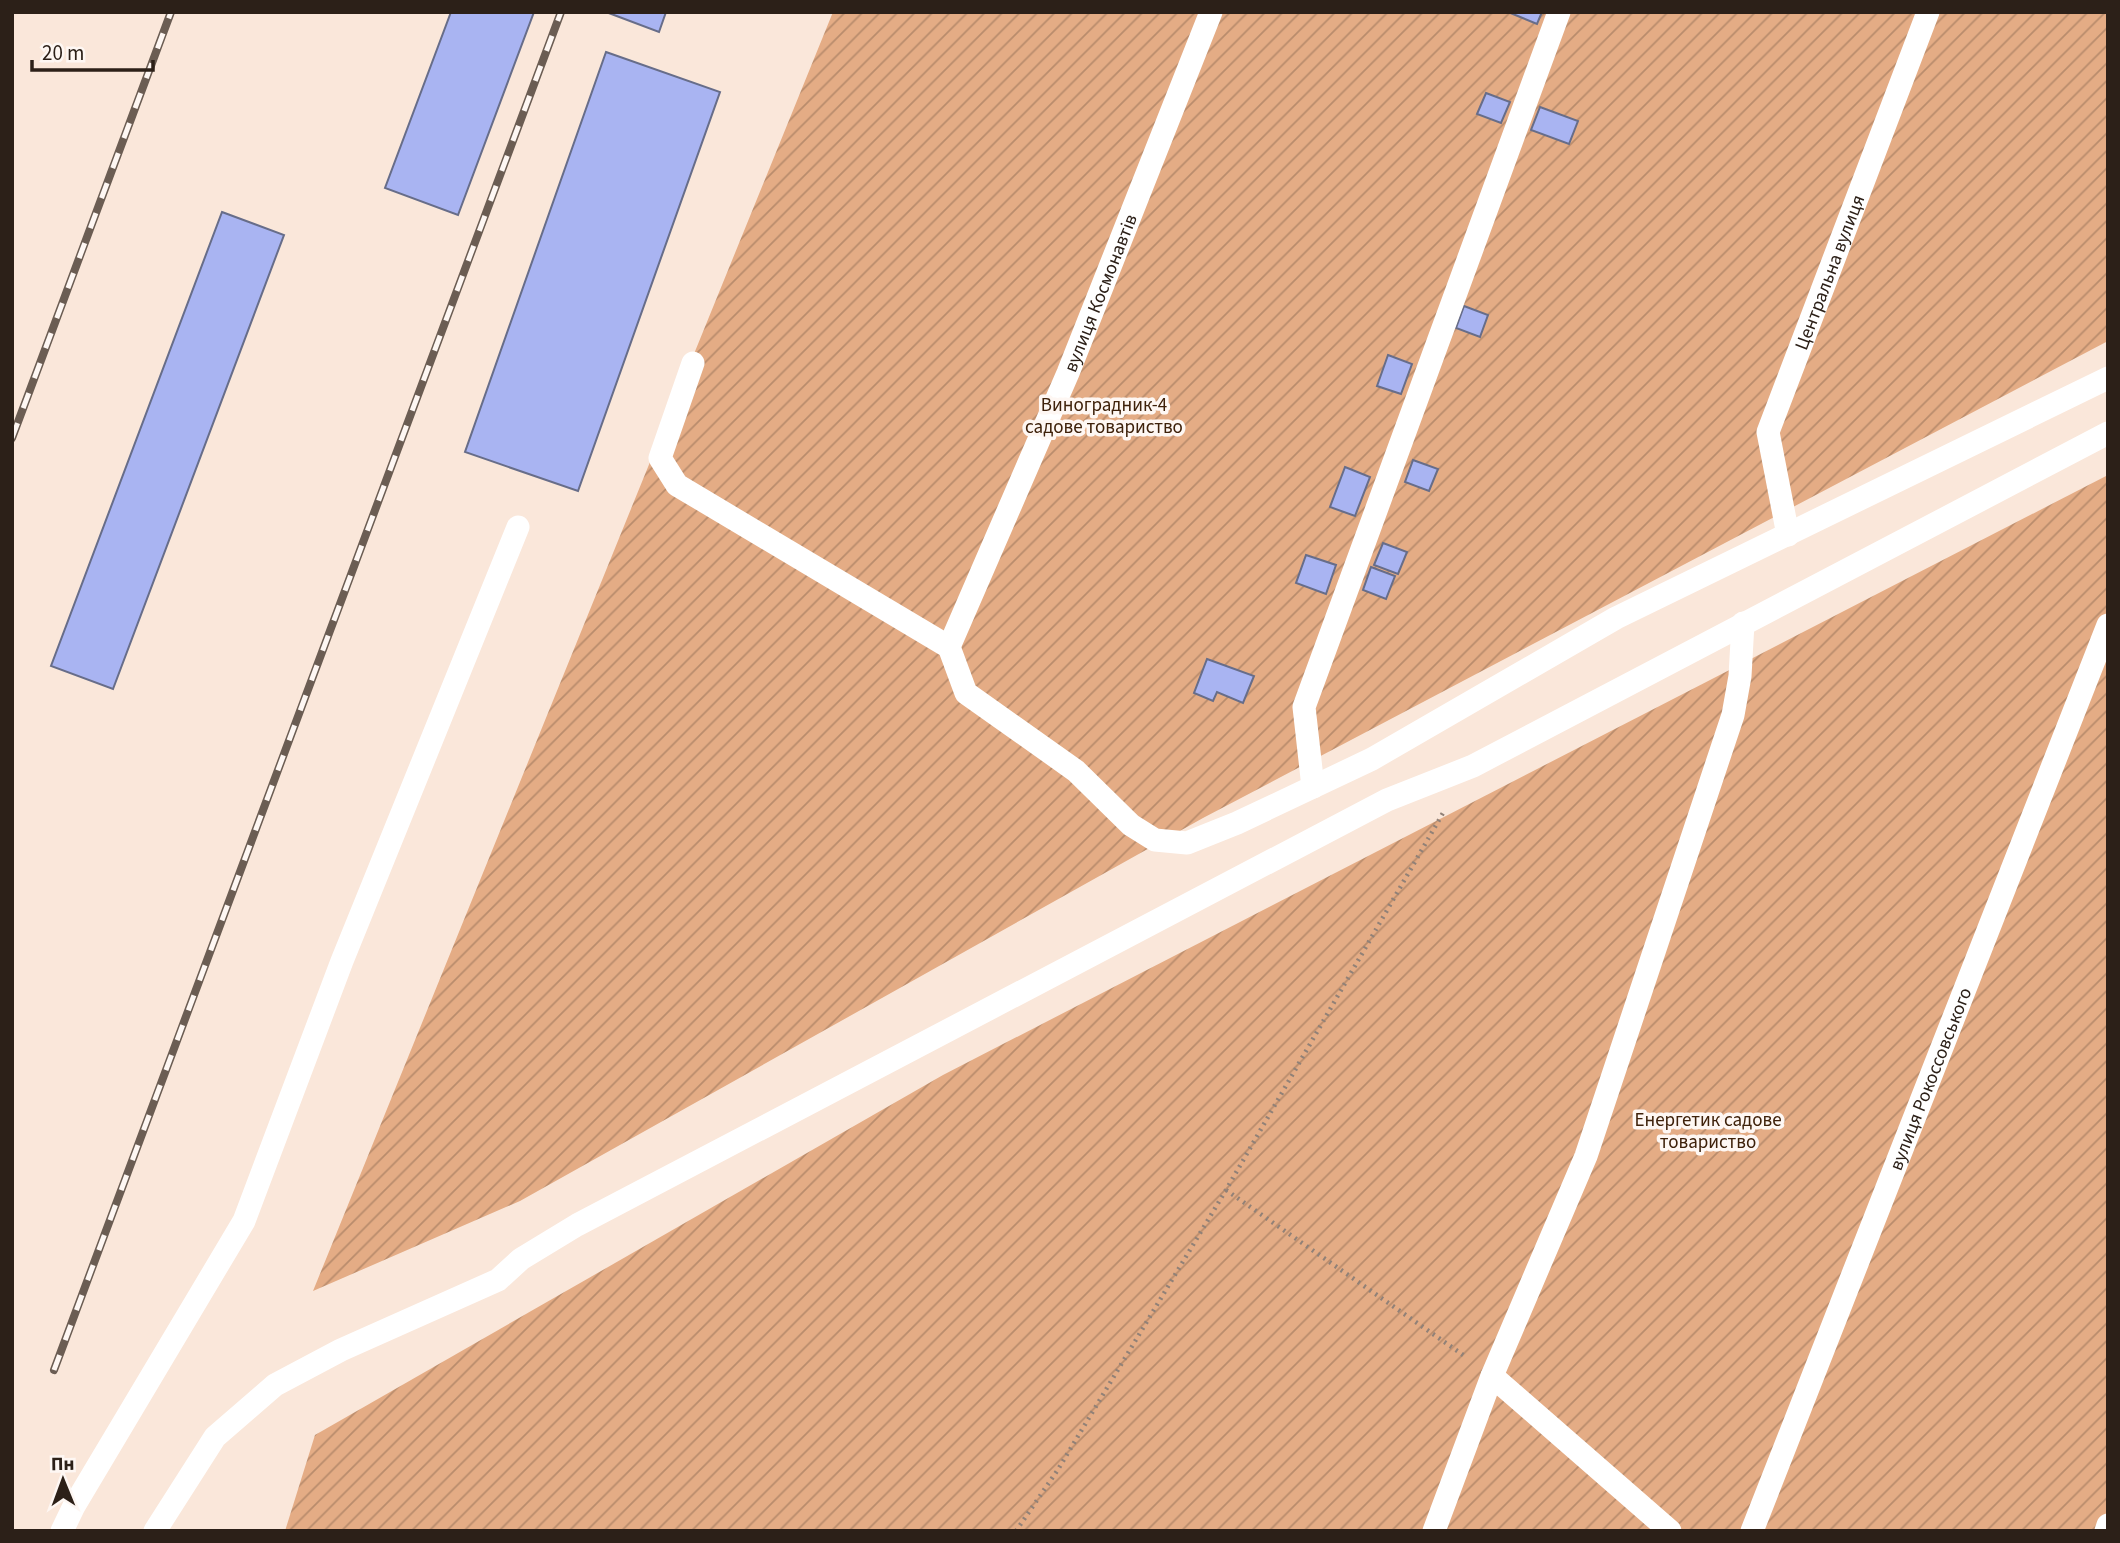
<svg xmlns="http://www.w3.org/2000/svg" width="2120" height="1543" viewBox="0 0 2120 1543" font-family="'Source Sans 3',sans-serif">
<defs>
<pattern id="garden-furrows" width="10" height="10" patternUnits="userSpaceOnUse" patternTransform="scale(1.75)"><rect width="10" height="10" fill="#e4ac85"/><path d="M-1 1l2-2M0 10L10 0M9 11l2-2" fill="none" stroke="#b98c6c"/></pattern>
</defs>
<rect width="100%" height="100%" fill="#fae7da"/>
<g fill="url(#garden-furrows)">
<path d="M833,12H2108V341L1203,818L520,1201L313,1291Z"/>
<path d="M2108,475V1531H285L315,1435L943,1075Z"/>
</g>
<g fill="#a9b4f2" stroke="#676d89" stroke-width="2">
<path d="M451,12H534L458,215L385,188Z"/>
<path d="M606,12H666L659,32Z"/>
<path d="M1508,12H1542L1537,24Z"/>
<path d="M606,52L720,92L578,491L465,452Z"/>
<path d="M1486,93L1510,102L1501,123L1477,114Z"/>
<path d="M1540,107L1578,121L1569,144L1531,130Z"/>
<path d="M222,212L284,235L113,689L51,666Z"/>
<path d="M1464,306L1488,315L1480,337L1456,328Z"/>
<path d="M1388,355L1412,364L1401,394L1377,386Z"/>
<path d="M1413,460L1438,469L1429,491L1405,482Z"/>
<path d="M1345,467L1370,477L1355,516L1330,507Z"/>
<path d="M1383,543L1407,552L1398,574L1374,565Z"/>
<path d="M1306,555L1336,565L1326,594L1296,583Z"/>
<path d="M1371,567L1395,576L1386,599L1363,590Z"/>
<path d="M1207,659L1254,676L1243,703L1217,692L1213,701L1194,693Z"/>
</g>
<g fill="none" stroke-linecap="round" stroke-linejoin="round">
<g stroke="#918177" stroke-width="4.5" stroke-dasharray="2 5" stroke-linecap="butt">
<path d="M1226,1190L1466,1357"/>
<path d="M1016,1531L1057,1471L1226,1190L1443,813"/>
</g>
<g stroke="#fff" stroke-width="23">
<path d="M693,363L660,458L677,485L949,647L966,693L1076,771L1131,825L1155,840L1187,843L1237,823L1372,759L1616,618L2108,378"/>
<path id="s1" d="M1788,535L1768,432L1928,12"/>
<path id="s2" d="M949,647L1068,373L1211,12"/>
<path d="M1313,787L1304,707L1559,12"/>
<path d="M1492,1376L1670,1531"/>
<path d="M62,1531L74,1506L244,1221L342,961L518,527"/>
<path d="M155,1531L215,1437L275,1385L341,1350L498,1280L521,1259L577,1225L1387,800L1473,766L2108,433"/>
<path d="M1434,1531L1492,1376L1586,1156L1733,715L1740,676L1743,623"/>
<path id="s3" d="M1752,1531L2108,625"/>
<path d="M2106,1531L2108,1525"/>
</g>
<defs>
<g id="rail">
<path d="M12,438L171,12"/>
<path d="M54,1370L561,12"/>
</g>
</defs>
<use href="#rail" stroke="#6b5d53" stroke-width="8"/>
<use href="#rail" stroke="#fef7f3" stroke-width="5" stroke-dasharray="16" stroke-linecap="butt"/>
</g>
<g text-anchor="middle" stroke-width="7" stroke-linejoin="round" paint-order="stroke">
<g font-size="19" fill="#2c2018" stroke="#fef7f3">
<text dy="7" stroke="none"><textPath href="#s1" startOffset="276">Центральна вулиця</textPath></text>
<text dy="7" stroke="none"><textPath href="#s2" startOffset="385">вулиця Космонавтів</textPath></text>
<text dy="7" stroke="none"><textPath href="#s3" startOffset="486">вулиця Рокоссовського</textPath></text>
</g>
<g font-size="19" fill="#3e210a" stroke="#fef7f3">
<text x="1104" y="411">Виноградник-4<tspan x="1104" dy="22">садове товариство</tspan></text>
<text x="1708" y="1126">Енергетик садове<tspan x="1708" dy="22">товариство</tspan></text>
</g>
</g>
<rect width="2120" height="1543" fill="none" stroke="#2c2018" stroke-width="28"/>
<g transform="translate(63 1480) rotate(359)" stroke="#fef7f3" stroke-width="5" paint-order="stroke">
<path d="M0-5L12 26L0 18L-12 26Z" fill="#2c2018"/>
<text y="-10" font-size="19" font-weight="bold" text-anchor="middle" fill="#2c2018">Пн</text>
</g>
<path d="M32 60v10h121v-10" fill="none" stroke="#2c2018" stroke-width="3.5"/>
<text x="42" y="60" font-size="21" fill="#2c2018" stroke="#fef7f3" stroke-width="5" paint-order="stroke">20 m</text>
</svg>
